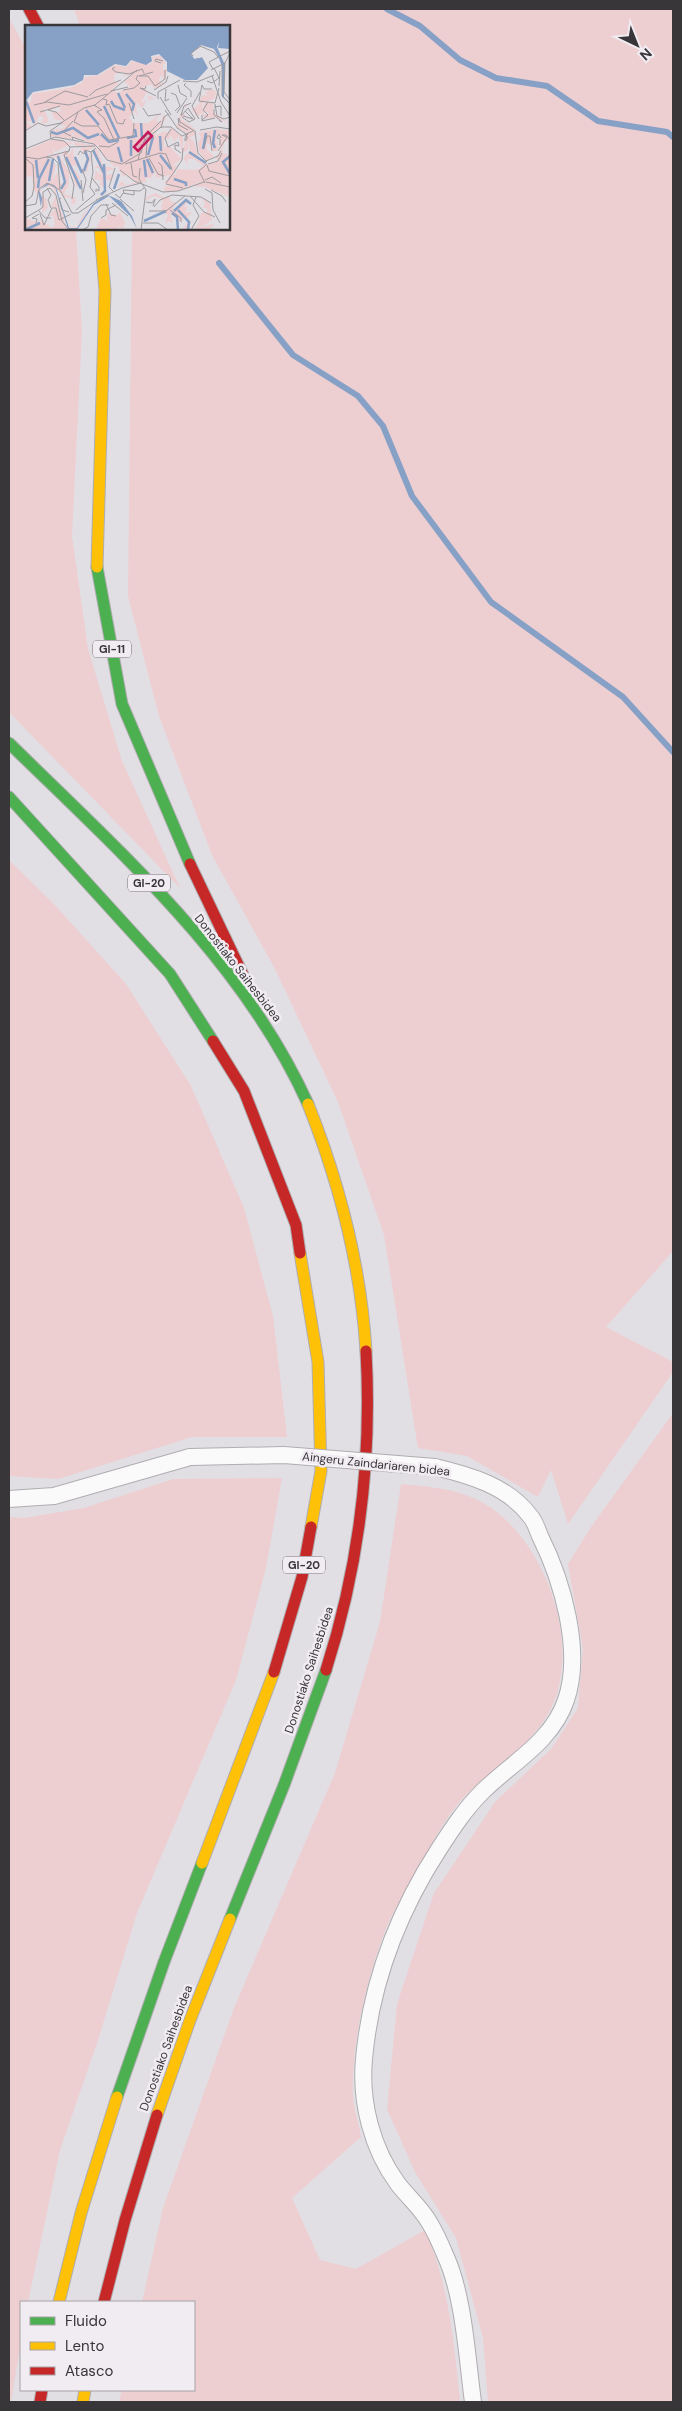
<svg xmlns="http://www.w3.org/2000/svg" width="682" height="2411" viewBox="0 0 682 2411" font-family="'DM Sans',sans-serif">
<rect width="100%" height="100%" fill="#e2dfe4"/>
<g fill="#edced1">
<path d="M74,9H673V1251L606,1327L673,1362V1372L568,1524L551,1470L538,1497L467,1456L418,1448L384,1235L338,1102L275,969L212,855L159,716L128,596L132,229H229V26H80Z"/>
<path d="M9,18L26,49V229H76L82,331L72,536L88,649L122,761L180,888L9,712Z"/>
<path d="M9,860L53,903L126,984L191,1086L244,1208L273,1316L287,1437H192L58,1479L9,1476Z"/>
<path d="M673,1413V2402H488L483,2338L456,2238L415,2172L387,2109L397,2004L434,1893L495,1802L552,1748L578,1708L583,1649L568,1564L591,1527Z"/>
<path d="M282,1478L266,1568L236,1680L137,1913L98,2040L60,2150L28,2302H21V2341L11,2402H9V1517L24,1518L84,1508L173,1479Z"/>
<path d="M401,1484C430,1487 457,1488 483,1503C546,1538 585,1650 548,1714C530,1746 490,1770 464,1797C447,1814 432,1844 420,1865C410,1883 399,1901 390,1919C369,1967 350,2045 353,2097C354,2110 359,2124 361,2137L292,2198L320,2260L356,2269L425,2230C449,2285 454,2343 460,2402H119L122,2390H194V2302H142L163,2208L234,2008L335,1773L380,1622Z"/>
</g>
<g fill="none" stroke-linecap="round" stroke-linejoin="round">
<g stroke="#87a0c6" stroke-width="6">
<path d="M387,9L420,26L460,60L496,78L547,86L598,121L667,132L673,137"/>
<path d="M219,263L293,355L358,396L383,426L412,496L491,602L623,697L673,752"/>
</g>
<defs>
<g id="street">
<path d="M435,1467C469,1475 508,1486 530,1516C535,1521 537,1529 540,1536C562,1580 583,1651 566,1700C552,1742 511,1763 482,1792C465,1809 452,1829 439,1849C397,1914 371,1982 364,2059C360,2102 372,2149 398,2184C408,2197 421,2208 429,2222C436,2233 441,2245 446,2257C464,2297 467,2358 473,2402"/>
<path d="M9,1499L54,1496L190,1457"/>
</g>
<g id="fast">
<path d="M97,567L122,704L190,864"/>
<path d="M9,743C120,852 243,960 308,1104"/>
<path d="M9,797L170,974L213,1041"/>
<path d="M230,1919L284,1785L326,1670"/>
<path d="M117,2097L164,1962L202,1863"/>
</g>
<g id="slow">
<path d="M97,567L105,291L100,229"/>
<path d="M308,1104C339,1182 361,1267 366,1351"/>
<path d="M300,1253L318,1362L321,1471L311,1527"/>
<path d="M202,1863L274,1672"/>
<path d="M157,2115L190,2020L230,1919"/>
<path d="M59,2302L81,2213L117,2097"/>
<path d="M83,2402L85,2390"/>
</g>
<g id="jam">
<path d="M29,9L38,26"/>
<path d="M190,864L243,975"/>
<path d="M213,1041L244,1091L296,1225L300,1253"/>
<path d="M326,1670C359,1567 372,1459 366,1351"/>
<path d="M274,1672L302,1577L311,1527"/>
<path d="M104,2302L125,2220L157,2115"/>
<path d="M40,2402L42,2390"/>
</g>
</defs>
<use href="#street" stroke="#afadb0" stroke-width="18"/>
<use href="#fast" stroke="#afadb0" stroke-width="13"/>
<use href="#slow" stroke="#afadb0" stroke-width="13"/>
<use href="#jam" stroke="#afadb0" stroke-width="13"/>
<use href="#street" stroke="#fbfafb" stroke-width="16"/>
<use href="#fast" stroke="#4caf50" stroke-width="11"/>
<use href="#slow" stroke="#ffc107" stroke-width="11"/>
<use href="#jam" stroke="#c62828" stroke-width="11"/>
<defs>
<path id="street-bridge" d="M190,1457L284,1455L435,1467"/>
</defs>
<use href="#street-bridge" stroke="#afadb0" stroke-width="18" stroke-linecap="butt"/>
<use href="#street-bridge" stroke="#fbfafb" stroke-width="16"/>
</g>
<g text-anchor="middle" stroke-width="5" stroke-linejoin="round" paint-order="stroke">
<g fill="#f1ebf2" stroke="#706c70" stroke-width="1">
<rect x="93" y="640.5" width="38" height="17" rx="4"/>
<rect x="128" y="874.5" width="42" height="17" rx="4"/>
<rect x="283" y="1556.5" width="42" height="17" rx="4"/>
</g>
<g font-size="11" font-weight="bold" fill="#383638">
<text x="112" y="653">GI-11</text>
<text x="149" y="887">GI-20</text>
<text x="304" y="1569">GI-20</text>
</g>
<g font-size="12" fill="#383638" stroke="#f1ebf2">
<text transform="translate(238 968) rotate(52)" y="4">Donostiako Saihesbidea</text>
<text transform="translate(376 1464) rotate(6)" y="4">Aingeru Zaindariaren bidea</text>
<text transform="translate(309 1670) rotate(-72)" y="4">Donostiako Saihesbidea</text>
<text transform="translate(166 2048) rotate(-70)" y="4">Donostiako Saihesbidea</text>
</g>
</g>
<g transform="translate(25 25)">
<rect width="205" height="205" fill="#e2dfe4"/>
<path d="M136,31L142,40L138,38V45L143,43L139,55L136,50L134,54L135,58L140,57L130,64L126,59L117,63L122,66L116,78L124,75L123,70L130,74L122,75L117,83L111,77L112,91L109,85L104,93L108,98H123L135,89L131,94L135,99L138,90L141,92L136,101L119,115L117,124L120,116L133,106L129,112L139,106L143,108L146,103L158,112V125L162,110L168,106L162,108L153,103L151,98L154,99V92L159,81L164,79L158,84L157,91L159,89L161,91L155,93L170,104V110L164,113L169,116L174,133L183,139L178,142L194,136L197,128L193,136L191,133L198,121L194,122L196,110L193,108L191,113L193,125L188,127L186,120L181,118L182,125L189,131L181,136L174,126L173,118L176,112L173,108L191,104L205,106V114L199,118L197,128L205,130V172L180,162L167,161L179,157L169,159L154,166L139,167V162L145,160L139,159L145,150L131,153L130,147L126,153H121V157L92,162L97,156L101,160L112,157L96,145L101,150L99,152L94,146V141L90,142L84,137L87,136L79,132L72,120L58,116L56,112L50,114L48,107L47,114L26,111L25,107L29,104L31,107L32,101L33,105L41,101L36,100L38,96L29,94L27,87L37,86L33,81L26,85L19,83L24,97L16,99L19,92L14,91L10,100L6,96L1,97L7,102L0,105V78L6,77L7,69L44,63L57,58L60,52L75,50L89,40L102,42L106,36L123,40L128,37L127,32ZM95,47H100L99,51L109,48L99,56L105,62L92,68L87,64L94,58L89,57V50ZM146,110L149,116L154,111L157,128L163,125V116L165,126L158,133L163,140L162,134H169L179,141L171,145L152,144L151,149L148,150L152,141L148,140L157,134L144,121L139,122V114H144ZM184,65H190L191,68L189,74L177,78L179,90L184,88L179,86V78H188V87L205,99L189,92L181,96L186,91L181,94L176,88L172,92L167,85L174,79L177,70L182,71L180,67ZM28,114L48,118L30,127L28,122V129L34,130L44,147V159L39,169L51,173L50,179H46L47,173L39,172L30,162L32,173L31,177L37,188L39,187L38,191L44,202H52L59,189L65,182L56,198L50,205L43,202L38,191L40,199L43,204L46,205H0V192L12,198L16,195L27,203L30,199L28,190L23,192L31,183L26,181L31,171L28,162L16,161L15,170L21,173L23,183L17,188V174L9,165L7,151L0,152V126ZM24,128L34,135L39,158L35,159L32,147L27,157L31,140L23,133ZM48,117H50L72,121L62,126L66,134L62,145H65L58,148L50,140L47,142L56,153L52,155L56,159L51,162L45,140L37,129L40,125L45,129L47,124H49L48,128L58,146L62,132L55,123L65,120L51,121ZM72,123L78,141L90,143L81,147L82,150L88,149L86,155L79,156L80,163L74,159L77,157L74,155L69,154L71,146L77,151L74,143H68L74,140L73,132L67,130ZM130,168L140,173L144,171L146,177H151L147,186L164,175L159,182H163L160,188L167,187L162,193L167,198L164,199L165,205L162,201V205L158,203L163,198L160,192L153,198V205L151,193L145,189L148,198L143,196L142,198L140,199L143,189L136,188L141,187L136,185L138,174L128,171L121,176V173ZM176,172L185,178L187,195L175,203L190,198L184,205H168L173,200L176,188L182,187V183H178L180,178ZM95,187L100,198L98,205L94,202L93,205H65L71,204L76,193L83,196L81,188L82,192L83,188L92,190Z" fill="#edced1" fill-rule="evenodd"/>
<path d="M0,0H205V24L193,23L194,17L192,22L200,40L199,72L205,78L197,72V41L193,31L189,24L176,20L166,29L170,35L177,32L183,43L172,55H160L142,46V37L134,29L126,31L127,36L121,40L106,35L101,41L90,39L72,50H59L58,55L49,60L8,67L0,77ZM23,158L29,160L31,162L44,203H52L68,179L76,173L83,170L96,176L107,191L112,204L105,191L84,171L69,180L52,205L43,204L30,162L25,159L14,165L17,173L16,182L0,188L16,182L13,166Z" fill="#87a0c6"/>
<path fill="none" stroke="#87a0c6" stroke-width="2.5" d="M153,40L174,34M93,68L100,83M101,69L109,79L107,86M1,76L9,98M86,76L89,81L100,85M79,81L94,113M61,85L74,100M116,98L117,113M26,107L32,109L48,103L63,113L74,109M76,109L84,117L94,115M135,111L136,126M102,113L111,111L110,104M106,115V131M93,122L97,137M190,123L188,118L190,105M178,124L181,108M68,125L79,148M164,127L181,138M123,130L128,112M135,130L146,144M33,131L40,157L36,164M205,131L198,137L205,149M41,132L56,164M50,132L57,148M122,134L128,148M11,135L13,153M119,135L121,152M59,146L63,134L60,126M149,154L161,158V161M24,156L28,134M13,163L14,154L24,134M89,164L94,149M76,170L80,166L79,139M153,185L164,197L163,205M149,186L161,175L166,179M147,188L152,192L153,205M119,196L141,186M0,205L15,198"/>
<path fill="none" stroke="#9e9b9f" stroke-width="1" d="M175,21L189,27L193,32M168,31L166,28L176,21M200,37L199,67L205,75M136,38L130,36L131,34L138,36M197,39V71L205,79M90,42L87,44L91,47L104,49L117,44L119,48M188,44L184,37L205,26M186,45L200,38L205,28M128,47L114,51H123L130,61L140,54V45M187,51L196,77L205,91M158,56L172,57L189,50M182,56L187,58L194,53L189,43M161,58L159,60L166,66V72M153,60L155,68L162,72M121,61L120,64L115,63L131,71M194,61L195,46M141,64L140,76L144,74M98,65L109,63L115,58L111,54L113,50M129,65L141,57L143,51M86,66L103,62M146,68L151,70L155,81L150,86M64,71L71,65L96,55M135,72L146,90M78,74L82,75L81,80L84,79L92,98L98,99L100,94M133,74V67L155,55M174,76L177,60L179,64H187M174,76L190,78M20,77L40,66L63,72M104,78L109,94M190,78L194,63M190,79L192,91L199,94L205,92M9,80L22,77L44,80L82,69M69,80L77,85L73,86L72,87L79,93L89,115M189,82L196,81V91M118,83L123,91L136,89M189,84V90L197,97L194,95M23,85L31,87L39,95M140,85L153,104M15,87L35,81M53,87L49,97L57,101H73L84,115L108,111L109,98M152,88L162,73M156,90L159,81L166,78M177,90V96L190,93M156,91L163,83L170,94M158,91L168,94L160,86M157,92L164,97L170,94M153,93L154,100L163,105M154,93L155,97L171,107M174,94L167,81L175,67M177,95L183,90L178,85L183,77M38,97L25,106L26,114L39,116L45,122M136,103L139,92L144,89M152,103L161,109V111H162V114L160,116V113L161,111L163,109M175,105L192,102L205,104M0,106L13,98L21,101L36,98L59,83L70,80L112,45M170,107L173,128L182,137M46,111L38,107L48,96M185,111L187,126M48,115L47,112L59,116M195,120V114L192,113L194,109L196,113M74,121L84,122L93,117M45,122L70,121M143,122L153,117L154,121L150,120V124L156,128M143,122L140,113L146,104M179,123L182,111H185M0,124L30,112L69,119L76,126M74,124L82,135L97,139L116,128L119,116L136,102H146L157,111L168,106M45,125L39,130L49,160L47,174M193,126L202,112L197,110H201L204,114L205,107M141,129L147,145M53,130L55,126L59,129L60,125L66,127L71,123M0,132L13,134L44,126L45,122M21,132L28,133L33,138L35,164M0,133L8,140L9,162L7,171L0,177M121,133L122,117L119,113L136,96M124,133L133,149L139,151M113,135L117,119M181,136L193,131L196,126M133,137L137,141L138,155M106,138L108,151L112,152M100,139L135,128L141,129M183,139L193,136L197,128M182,140L184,146L205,151M115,143L114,154L121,165L116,205M57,144L61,155L58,168M95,145L109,156L138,167L153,166L179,157M149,147L157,135L158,123M0,151V172M67,153L74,162V166L71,164V167M56,155L58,176M180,155L187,152L196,158M181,157L205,162M141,158L150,146M180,158L174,146L182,139M141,159L158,163M22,163L26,170L23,175L26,183M180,164L187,168L188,185L195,198M186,165L197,171L201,177M89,167L84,162L90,143M99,168L98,165L115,166L119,163M90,169L95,173L98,168L109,170V165M165,171L179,187L190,192M36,173L34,174L37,185L44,187M95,174L109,186M71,175L97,163L116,158M121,177L127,178L130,174L128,181M87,178L103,191M81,179L86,190L91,191M0,181L11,179L14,164L22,158L35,165L47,188H53L72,175M129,182L135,175L147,170L176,172L186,178M14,185L18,182V167L25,163L31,170L37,196L44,205M51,185L70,169L65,162L68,147L66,127M145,185L156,193V197M14,186L20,193H26M124,186H141L160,171M15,189L19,200L27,183H31L34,195L46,189M0,193L14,185M76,193L81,190V185L91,180M11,198L12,194L7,193L14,189M118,198H133L143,205M57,205L63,202L66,191L76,180H84M166,205L174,191L168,180L171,172"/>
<path fill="#c2185b" fill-opacity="0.15" stroke="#c2185b" stroke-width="2.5" d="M123,107L127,111L113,126L109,122Z"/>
<rect width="205" height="205" fill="none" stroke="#383638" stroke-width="2.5"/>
</g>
<rect width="682" height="2411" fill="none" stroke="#383638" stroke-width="20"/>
<rect x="20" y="2301" width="175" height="90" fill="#f1ebf2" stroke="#a7a3a8"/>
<rect x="30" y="2317" width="25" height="8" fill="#4caf50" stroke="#a7a3a8"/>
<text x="65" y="2326" font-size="15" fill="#383638">Fluido</text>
<rect x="30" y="2342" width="25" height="8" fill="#ffc107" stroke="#a7a3a8"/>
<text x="65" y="2351" font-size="15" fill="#383638">Lento</text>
<rect x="30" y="2367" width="25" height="8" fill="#c62828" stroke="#a7a3a8"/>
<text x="65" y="2376" font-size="15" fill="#383638">Atasco</text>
<g transform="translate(637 45) rotate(137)" stroke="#f1ebf2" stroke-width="4" paint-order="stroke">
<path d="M0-4L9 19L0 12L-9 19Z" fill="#383638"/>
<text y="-8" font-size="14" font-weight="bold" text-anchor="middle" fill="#383638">N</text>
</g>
</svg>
